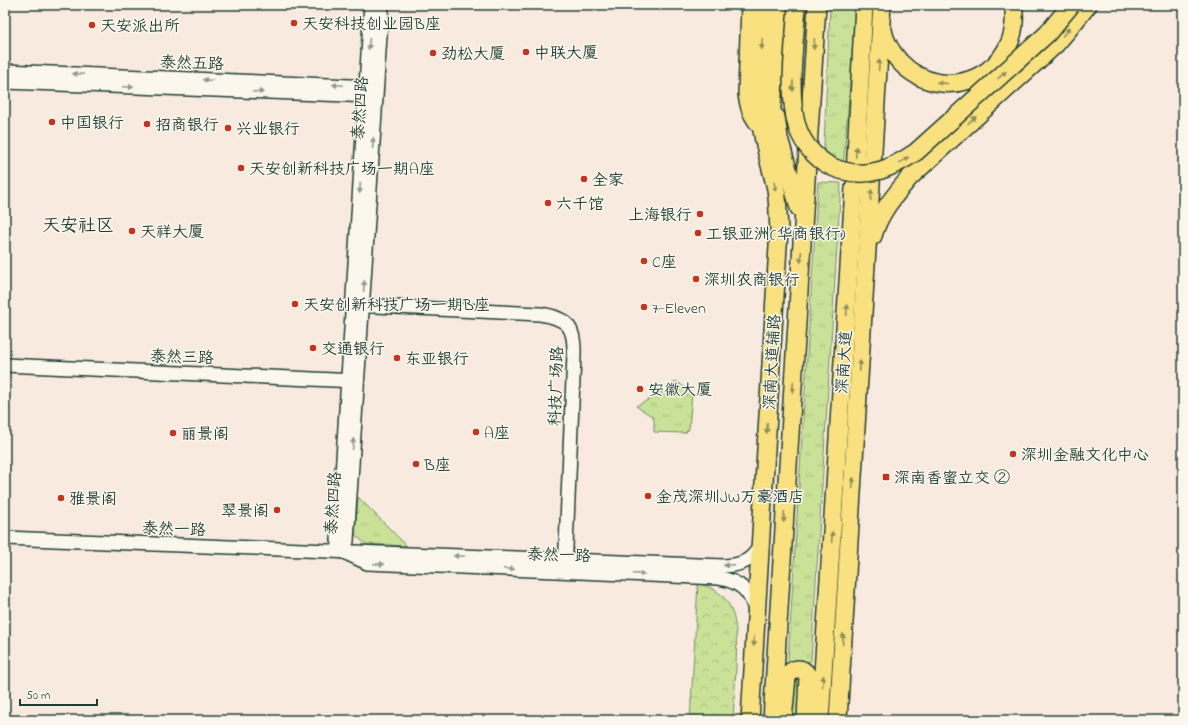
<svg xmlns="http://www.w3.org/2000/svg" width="1188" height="725" viewBox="0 0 1188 725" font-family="'Indie Flower','LXGW WenKai TC',sans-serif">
<defs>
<pattern id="grass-tufts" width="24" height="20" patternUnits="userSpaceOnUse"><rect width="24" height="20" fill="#c9e298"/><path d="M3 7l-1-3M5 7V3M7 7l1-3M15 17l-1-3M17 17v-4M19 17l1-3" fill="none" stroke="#acc384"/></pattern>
<pattern id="forest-crowns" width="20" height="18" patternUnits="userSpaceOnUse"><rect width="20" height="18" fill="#c9e298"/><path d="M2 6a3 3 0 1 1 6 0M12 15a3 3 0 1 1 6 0" fill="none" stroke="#acc384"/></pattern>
</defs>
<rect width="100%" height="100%" fill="#f9eadf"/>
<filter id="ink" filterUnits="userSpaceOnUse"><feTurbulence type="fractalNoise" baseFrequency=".025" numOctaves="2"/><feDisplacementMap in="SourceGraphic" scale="8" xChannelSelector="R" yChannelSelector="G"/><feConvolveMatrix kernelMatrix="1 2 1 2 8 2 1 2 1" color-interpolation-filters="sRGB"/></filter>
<g filter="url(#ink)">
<g fill="url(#grass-tufts)" stroke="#749066">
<path d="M830,5H855L851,72L843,169L823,167Z"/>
<path d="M818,182L841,183L811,661C804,663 799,659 793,662L788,660Z"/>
<path d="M676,381L692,393L689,429L685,433L654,432V420L653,417L636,406L658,395Z"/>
<path d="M358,497L407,546L366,544L355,535Z"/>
<path d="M797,679H800L803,720H791L794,685L795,680Z"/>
</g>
<path fill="url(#forest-crowns)" stroke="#749066" d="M698,584C741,592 737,634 736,668C735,685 734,703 733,720H690Z"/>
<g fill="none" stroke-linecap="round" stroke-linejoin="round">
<defs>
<g id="minor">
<path d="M5,71L373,87"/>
<path d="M5,82L373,96"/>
<path d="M354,305L540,314C568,318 575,327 574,355L565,571"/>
<path d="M5,365L356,381"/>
<path d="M5,538L328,551L724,566C742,565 751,561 760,546"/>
<path d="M343,552L347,541L382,5"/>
<path d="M343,552L338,540L371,5"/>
<path d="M348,554L367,563L719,578C739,581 751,591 755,611"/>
</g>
<g id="major">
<path d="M883,30C885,42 892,53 900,62C946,110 1025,71 1013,5"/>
<path d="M776,117L779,138L799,208"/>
<path d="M770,132L780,5"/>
<path d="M873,236C879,213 895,195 910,177L1056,44L1068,30L1088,5"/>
<path d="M750,720L779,229C778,216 778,202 776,189C771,167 764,146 761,124C756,85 762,44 765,5"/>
<path d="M772,720L817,5"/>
<path d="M783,720L787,677C792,667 803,666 808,676L806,720"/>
<path d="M820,720L854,188L856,181L855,174L864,5"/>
<path d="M838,720L882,5"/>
</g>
<path id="highway" d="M751,5L748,94C750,107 752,114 761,125"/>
</defs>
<use href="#minor" stroke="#1f3d34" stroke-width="16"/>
<use href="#major" stroke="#1f3d34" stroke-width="20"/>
<use href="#highway" stroke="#1f3d34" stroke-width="22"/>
<use href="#minor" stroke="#fbf7ec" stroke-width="13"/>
<use href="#major" stroke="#fae180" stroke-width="17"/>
<use href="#highway" stroke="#fae180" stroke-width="19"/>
<defs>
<path id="major-bridge" d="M797,5C795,41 787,92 797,126C803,146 820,164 840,170C870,179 892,168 916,152L1047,34L1071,5"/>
</defs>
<use href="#major-bridge" stroke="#1f3d34" stroke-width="20" stroke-linecap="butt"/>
<use href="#major-bridge" stroke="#fae180" stroke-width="17"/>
</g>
<defs><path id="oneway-solid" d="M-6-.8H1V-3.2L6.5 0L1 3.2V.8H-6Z"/></defs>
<g fill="#8c8f5a">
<use href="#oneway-solid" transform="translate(1066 32) rotate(-49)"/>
<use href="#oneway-solid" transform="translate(762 44) rotate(94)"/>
<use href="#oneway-solid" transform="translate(814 44) rotate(94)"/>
<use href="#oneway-solid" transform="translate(879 65) rotate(-86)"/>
<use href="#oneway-solid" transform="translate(1002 75) rotate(-42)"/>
<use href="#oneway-solid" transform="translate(942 83) rotate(-173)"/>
<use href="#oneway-solid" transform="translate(793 86) rotate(90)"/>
<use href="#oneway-solid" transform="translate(972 120) rotate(-42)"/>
<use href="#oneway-solid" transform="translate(856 152) rotate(-87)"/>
<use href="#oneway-solid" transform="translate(904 160) rotate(-32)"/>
<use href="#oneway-solid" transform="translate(775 186) rotate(78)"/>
<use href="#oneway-solid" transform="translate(871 195) rotate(-86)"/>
<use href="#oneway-solid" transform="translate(801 257) rotate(94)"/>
<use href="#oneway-solid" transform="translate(847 310) rotate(-86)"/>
<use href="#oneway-solid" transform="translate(860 366) rotate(-87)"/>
<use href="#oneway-solid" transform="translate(793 387) rotate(94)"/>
<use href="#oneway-solid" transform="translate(767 428) rotate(93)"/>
<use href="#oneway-solid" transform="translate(853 483) rotate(-86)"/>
<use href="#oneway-solid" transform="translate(784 517) rotate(94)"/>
<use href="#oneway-solid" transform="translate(832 537) rotate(-86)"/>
<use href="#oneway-solid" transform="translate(843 639) rotate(-87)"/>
<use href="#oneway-solid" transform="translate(754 641) rotate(93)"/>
<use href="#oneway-solid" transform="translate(823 681) rotate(-86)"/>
</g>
<g fill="#8d9a90">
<use href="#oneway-solid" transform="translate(369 44) rotate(94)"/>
<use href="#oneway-solid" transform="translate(78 74) rotate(-178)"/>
<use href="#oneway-solid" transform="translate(208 80) rotate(-178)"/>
<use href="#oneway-solid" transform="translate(338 85) rotate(-178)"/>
<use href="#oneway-solid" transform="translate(128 87) rotate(2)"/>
<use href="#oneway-solid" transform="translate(258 92) rotate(2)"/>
<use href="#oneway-solid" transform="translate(373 143) rotate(-86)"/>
<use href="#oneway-solid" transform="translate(360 188) rotate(94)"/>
<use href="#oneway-solid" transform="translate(364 286) rotate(-86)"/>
<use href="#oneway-solid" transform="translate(353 444) rotate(-86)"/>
<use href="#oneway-solid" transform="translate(459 556) rotate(-178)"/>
<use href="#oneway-solid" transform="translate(379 564) rotate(2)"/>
<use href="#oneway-solid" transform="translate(729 565) rotate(176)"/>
<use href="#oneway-solid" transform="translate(509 569) rotate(2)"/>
<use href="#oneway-solid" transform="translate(639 574) rotate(2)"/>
</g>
</g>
<g fill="#c8321e" stroke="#fbf7ec" stroke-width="1.5">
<circle cx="294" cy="23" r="4"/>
<circle cx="92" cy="25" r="4"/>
<circle cx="526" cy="52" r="4"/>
<circle cx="433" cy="53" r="4"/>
<circle cx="52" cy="122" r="4"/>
<circle cx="147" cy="124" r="4"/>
<circle cx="228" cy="128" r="4"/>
<circle cx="241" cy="168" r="4"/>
<circle cx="584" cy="179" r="4"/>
<circle cx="548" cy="203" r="4"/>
<circle cx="700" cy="214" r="4"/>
<circle cx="132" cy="231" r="4"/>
<circle cx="698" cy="233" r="4"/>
<circle cx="644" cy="261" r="4"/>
<circle cx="696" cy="279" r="4"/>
<circle cx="295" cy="304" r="4"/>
<circle cx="644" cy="307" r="4"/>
<circle cx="313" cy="348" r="4"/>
<circle cx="397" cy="358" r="4"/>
<circle cx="640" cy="389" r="4"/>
<circle cx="476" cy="432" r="4"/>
<circle cx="173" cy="433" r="4"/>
<circle cx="1013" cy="454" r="4"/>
<circle cx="416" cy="464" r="4"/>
<rect x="882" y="473" width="8" height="8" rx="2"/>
<circle cx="648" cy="496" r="4"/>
<circle cx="61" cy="498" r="4"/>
<circle cx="277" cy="510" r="4"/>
</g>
<g text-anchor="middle" stroke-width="3" stroke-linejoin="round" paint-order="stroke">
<g font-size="16" fill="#1f3d34" stroke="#fbf7ec" text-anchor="start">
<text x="302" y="29">天安科技创业园B座</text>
<text x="100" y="31">天安派出所</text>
<text x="534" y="58">中联大厦</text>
<text x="441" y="59">劲松大厦</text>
<text x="60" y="128">中国银行</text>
<text x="155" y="130">招商银行</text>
<text x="236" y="134">兴业银行</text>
<text x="249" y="174">天安创新科技广场一期A座</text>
<text x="592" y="185">全家</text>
<text x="556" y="209">六千馆</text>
<text x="692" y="220" text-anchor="end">上海银行</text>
<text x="140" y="237">天祥大厦</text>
<text x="706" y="239">工银亚洲(华商银行)</text>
<text x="652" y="267">C座</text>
<text x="704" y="285">深圳农商银行</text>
<text x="303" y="310">天安创新科技广场一期B座</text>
<text x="652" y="313">7-Eleven</text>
<text x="321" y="354">交通银行</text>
<text x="405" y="364">东亚银行</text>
<text x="648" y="395">安徽大厦</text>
<text x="484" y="438">A座</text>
<text x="181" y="439">丽景阁</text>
<text x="1021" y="460">深圳金融文化中心</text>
<text x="424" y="470">B座</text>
<text x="894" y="483">深南香蜜立交 ②</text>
<text x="656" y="502">金茂深圳JW万豪酒店</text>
<text x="69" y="504">雅景阁</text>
<text x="269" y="516" text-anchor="end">翠景阁</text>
</g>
<g font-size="16" fill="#1f3d34" stroke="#fbf7ec">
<text transform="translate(192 62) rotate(2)" y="6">泰然五路</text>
<text transform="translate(359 108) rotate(-86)" y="6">泰然四路</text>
<text transform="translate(182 356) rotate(2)" y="6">泰然三路</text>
<text transform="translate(771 362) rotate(-87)" y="6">深南大道辅路</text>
<text transform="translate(843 362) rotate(-86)" y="6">深南大道</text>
<text transform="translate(555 386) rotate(-88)" y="6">科技广场路</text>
<text transform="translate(332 503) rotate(-86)" y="6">泰然四路</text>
<text transform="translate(174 528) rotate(2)" y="6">泰然一路</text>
<text transform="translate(559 554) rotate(2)" y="6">泰然一路</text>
</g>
<g font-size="18" fill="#1f3d34" stroke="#fbf7ec">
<text x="78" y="231">天安社区</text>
</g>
</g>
<rect width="1188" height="725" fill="none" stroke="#fbf7ec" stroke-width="20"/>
<rect x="10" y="10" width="1168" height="705" fill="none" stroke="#1f3d34" stroke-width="1.5" filter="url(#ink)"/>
<path d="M20 699v6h77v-6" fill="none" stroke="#1f3d34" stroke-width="2"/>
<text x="26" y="699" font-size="12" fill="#1f3d34" stroke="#fbf7ec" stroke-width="3" paint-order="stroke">50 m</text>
</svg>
